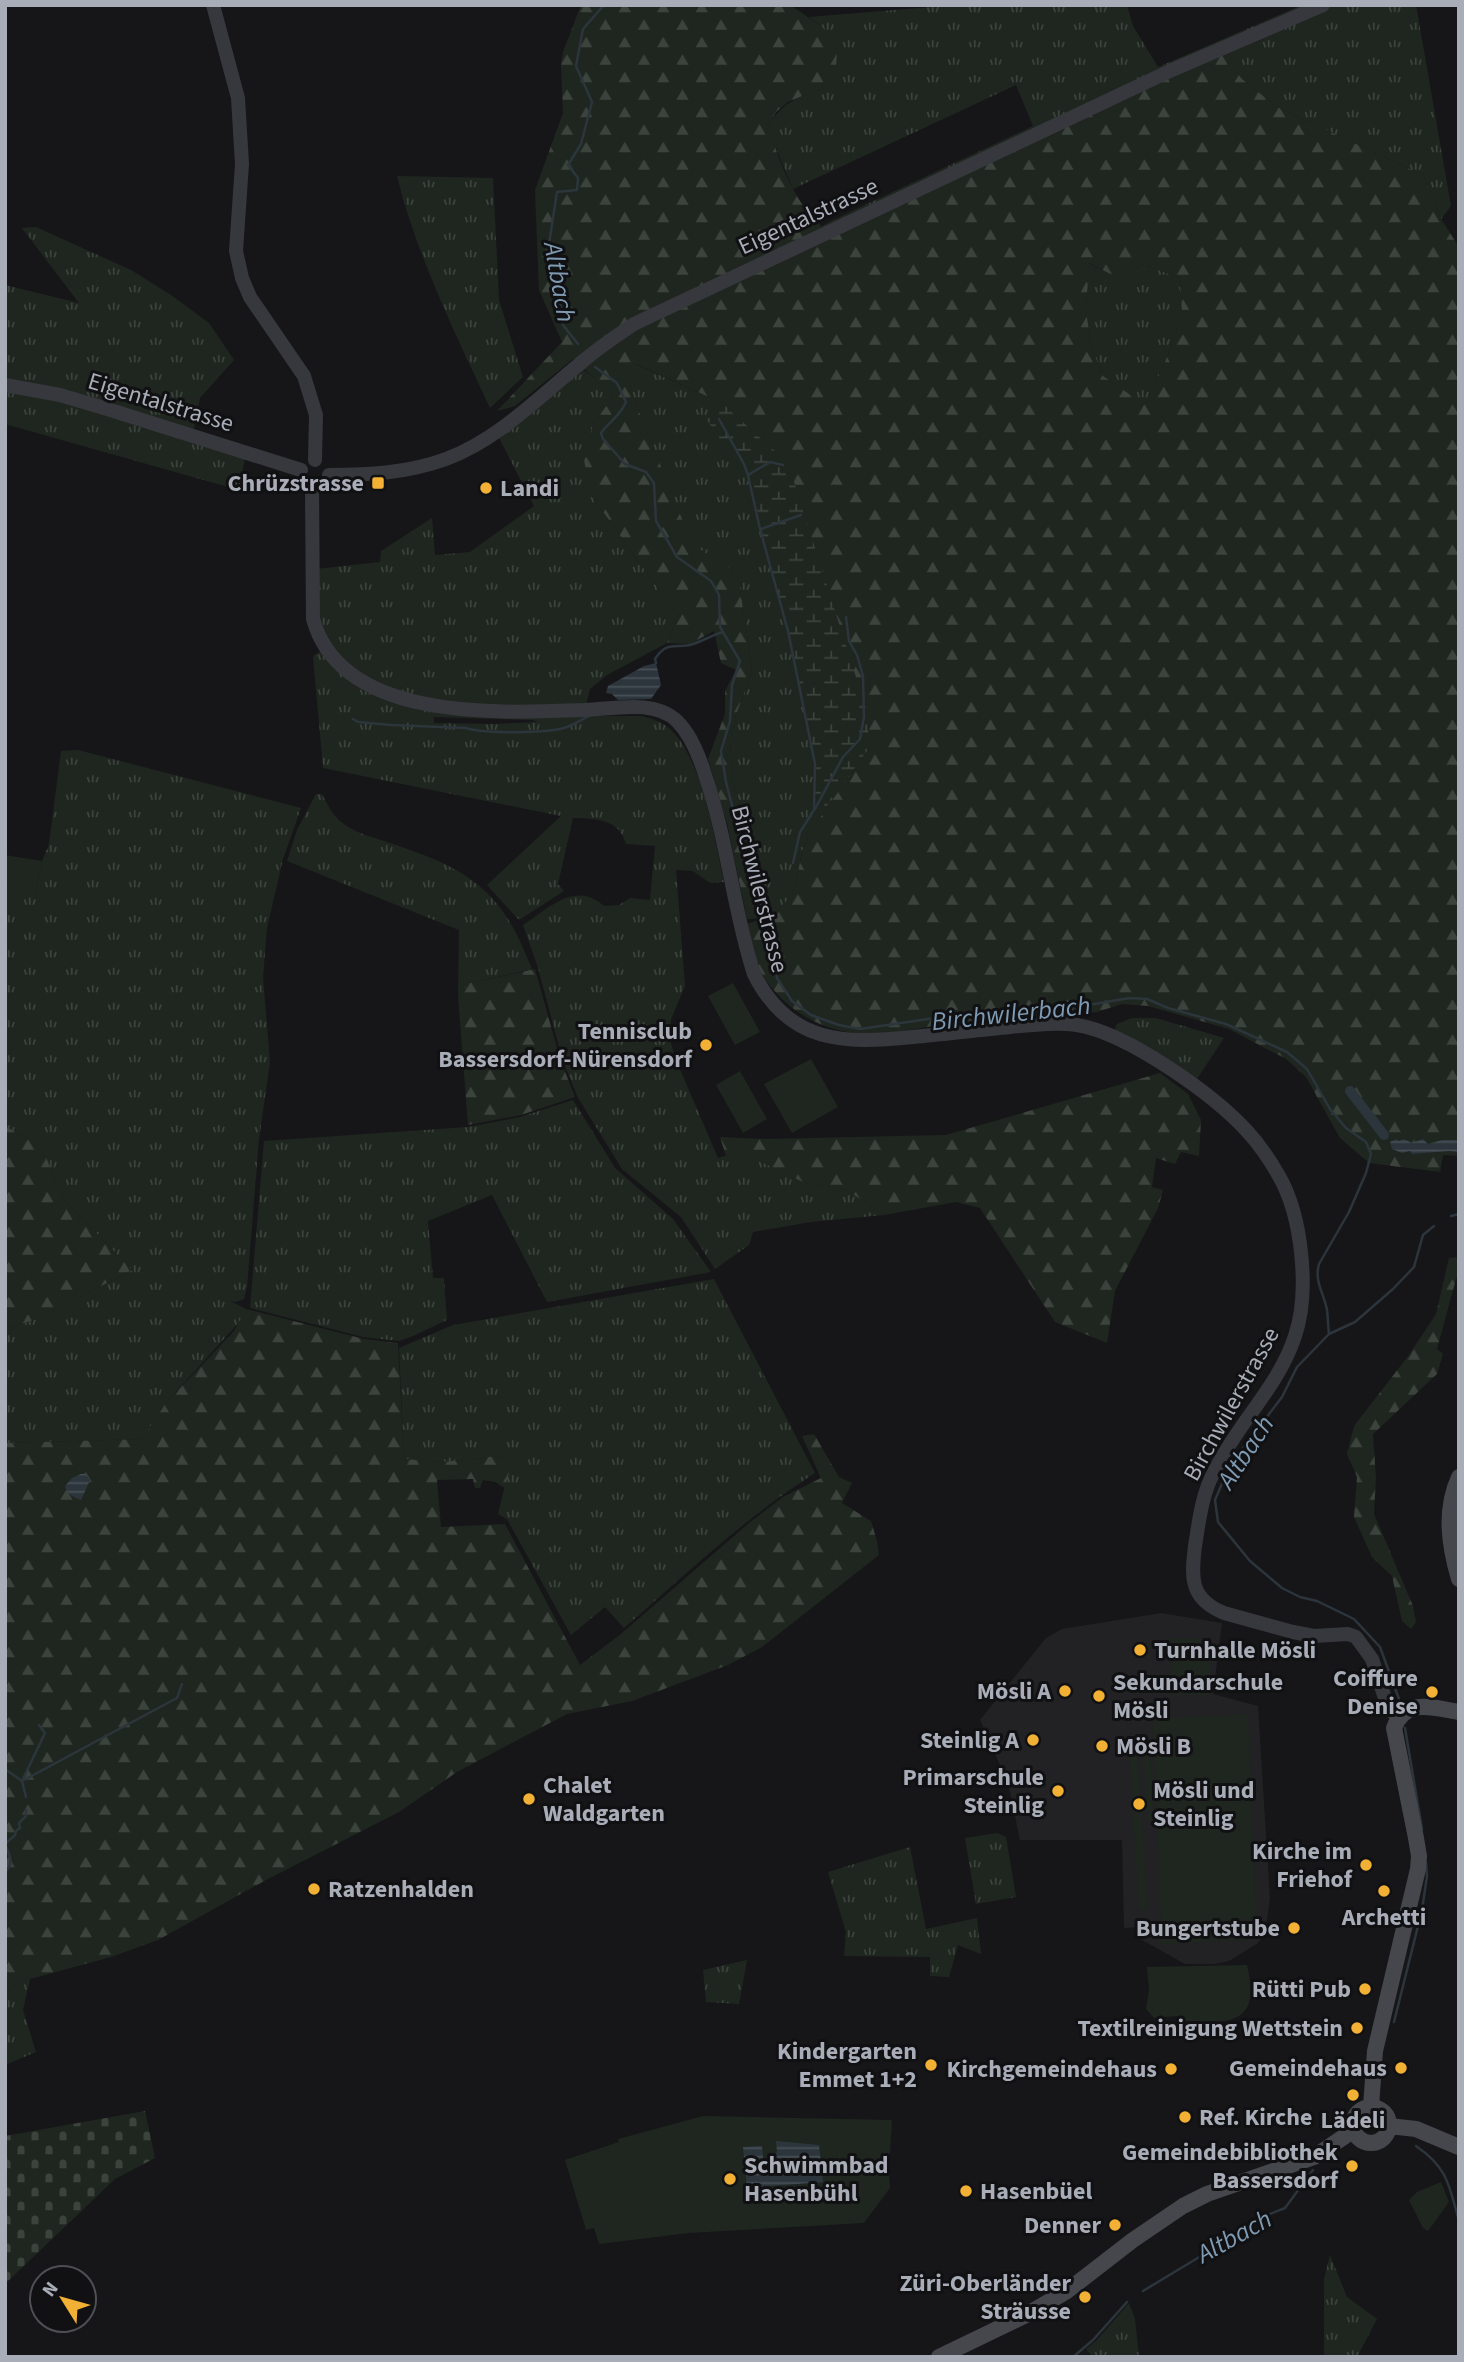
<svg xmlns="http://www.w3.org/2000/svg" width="1464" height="2362" viewBox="0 0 1464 2362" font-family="'Source Sans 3',sans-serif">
<defs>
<pattern id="grass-tufts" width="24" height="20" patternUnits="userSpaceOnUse" patternTransform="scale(1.75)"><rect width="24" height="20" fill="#1e261f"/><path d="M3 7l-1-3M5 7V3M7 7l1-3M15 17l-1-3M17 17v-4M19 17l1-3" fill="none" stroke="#3c433d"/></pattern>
<pattern id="forest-firs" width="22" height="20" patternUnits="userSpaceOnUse" patternTransform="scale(1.75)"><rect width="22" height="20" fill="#1e261f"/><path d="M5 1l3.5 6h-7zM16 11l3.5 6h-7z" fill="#3c433d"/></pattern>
<pattern id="wetland-marsh" width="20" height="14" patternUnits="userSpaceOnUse" patternTransform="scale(1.75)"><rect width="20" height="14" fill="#1e261f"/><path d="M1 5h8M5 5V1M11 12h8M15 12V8" fill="none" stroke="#3c433d"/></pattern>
<pattern id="cemetery-stones" width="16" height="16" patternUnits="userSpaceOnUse" patternTransform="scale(1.75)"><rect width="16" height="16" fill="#1e261f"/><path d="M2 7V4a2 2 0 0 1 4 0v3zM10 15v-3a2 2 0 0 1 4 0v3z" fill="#3c433d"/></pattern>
<pattern id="water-rules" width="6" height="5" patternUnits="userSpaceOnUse" patternTransform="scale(1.75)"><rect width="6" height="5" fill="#2c353c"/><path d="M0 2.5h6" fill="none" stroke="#485056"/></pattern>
</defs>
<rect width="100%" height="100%" fill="#161618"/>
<path fill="#222225" d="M1161,1613L1222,1623L1213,1694L1258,1706L1270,1899L1265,1933L1258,1943L1229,1961L1215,1964H1185L1142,1940L1140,1927L1124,1928L1122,1840H1020L1008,1783L980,1720L1046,1638L1062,1629Z"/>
<g fill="url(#grass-tufts)" fill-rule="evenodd">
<path d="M956,5H1127L1133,26L1158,67L1302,5H1416L1451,206L1441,219L1423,175L1277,107L1242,79L1217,49L826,232L822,226L833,220L1033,126L1016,85L793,189L772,139L769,125C781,103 800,97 821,88V26L809,17Z"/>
<path d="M397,176L493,178L499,300L523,377L490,408C455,333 417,256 397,176Z"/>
<path d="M36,227L131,270L171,295L209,323L234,360L200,398L192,439L245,458L239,490L5,424V285L79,303L22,228Z"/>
<path d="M1088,263L1120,279L1142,264L1180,278L1182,315L1164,365L1145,406L1103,376L1091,347L1086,309Z"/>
<path d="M635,364L722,403L788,463L867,751L810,832L802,851L796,883L791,897L770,917L732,776L730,741L736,715L752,670L738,574L692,545L630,389Z"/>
<path d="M582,369L605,385L613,397L593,424L591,495L678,616L667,643L607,675L590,689L586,705L518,708L450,703L378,686L345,664L319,627L316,569L380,562L381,551L432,518L435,555L470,552L534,506L498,436Z"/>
<path d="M321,651L345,678L360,689L381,698L488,716H642C653,719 663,722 671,730C702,759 715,840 724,882L710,883L693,871L676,870L685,986L671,1019L670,1040L676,1060L718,1158L741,1151L805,1183L845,1189L884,1215L811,1222L753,1232L749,1245L715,1269L681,1217L622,1169L577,1096L562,1058L538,968L523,925C549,908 575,880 604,906L619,905L630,898L650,900L655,846L626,844C619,818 595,819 573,818L558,884L564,891L519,920L487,885L561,816L323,768L313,656ZM434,717L532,720L538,722L493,724L434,723Z"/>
<path d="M78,750L301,808L283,859L267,928L263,978L270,1062L259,1139L247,1287L244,1299L236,1302L230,1301L246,1309L242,1319L166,1403L142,1439L5,1443V1329L40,1318L132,1270L63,1199L46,1157L33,1142L5,1126V887L36,892L42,861L49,844L61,751Z"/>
<path d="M316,794H322C327,804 332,814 340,821C352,832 369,836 384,841C419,853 458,865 485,891C509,914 520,940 532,969L470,983L458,996L459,930L287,861L297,830Z"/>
<path d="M1132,1018H1156L1224,1038L1195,1082L1114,1031L1117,1024Z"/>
<path d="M573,1100L615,1168L673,1219L711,1272L547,1302L492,1195L428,1221L433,1278H444L447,1320L413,1336L399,1341L363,1337L250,1308L264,1141L468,1127L520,1117Z"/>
<path d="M714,1279L815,1473C746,1517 686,1574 624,1628L605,1607L571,1635L507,1519L498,1514L511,1461L497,1456L442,1462L404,1459L399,1348L453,1325Z"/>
<path d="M997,1833L1006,1837L1016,1897L976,1904L965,1838Z"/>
<path d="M910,1847L926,1929L977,1918L981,1954L958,1945L949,1977L930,1976V1957L844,1956L846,1932L828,1872Z"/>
<path d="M747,1960L739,2004L706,2002L703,1970Z"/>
<path d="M18,1979H30L23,2010L36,2052L5,2065V1994L10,1991Z"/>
<path d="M1330,2255L1347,2297L1377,2319L1357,2357H1324V2279Z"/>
<path d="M1129,2303L1135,2319L1139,2357H1093L1086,2349L1096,2341Z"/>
</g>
<g fill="url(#forest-firs)" fill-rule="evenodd">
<path d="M581,5H790L821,26L833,38L837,52L836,67L829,81L821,88L788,102L776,112L769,125C775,152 788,184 804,207C810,216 819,223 826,232L1218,49L1242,79L1277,107L1423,175L1441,219L1459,247V1156L1443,1155L1440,1172L1369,1163L1340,1138L1306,1077L1286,1059L1229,1029L1148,1006L1122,1004L1097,1012C1047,1016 998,1020 948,1024C922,1027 895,1034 869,1034C819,1034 776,1005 754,960C749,950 749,935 747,924L765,918L747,919L727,823L708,759L725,714V691L736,670L721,663L714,631L690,644L667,643L678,616L591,495L584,460L593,424L613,397C602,381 586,373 573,359L515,406L497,411L562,342L539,290L535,190L563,113L561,65L563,52ZM1089,263L1120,279L1142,264L1180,278L1182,315L1164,365L1145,405L1103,376L1091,347L1086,309ZM636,364L722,403L788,463L867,751L810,832L802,851L796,883L791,897L770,917L732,776L730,741L736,715L752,670L738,574L692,544L630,389Z"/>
<path d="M535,969L560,1059L575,1097L521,1115L468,1125L458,996L470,983Z"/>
<path d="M1160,1073L1188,1094L1201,1120L1199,1156L1181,1152L1175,1164L1156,1158L1152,1187L1163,1190L1158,1208L1115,1291L1107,1343L1055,1322L980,1208L956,1202L884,1215L845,1189L805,1183L741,1152L726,1156L720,1137L765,1139L946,1135Z"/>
<path d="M5,1126L33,1142L46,1157L63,1199L132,1270L40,1318L5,1329Z"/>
<path d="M1459,1257V1277L1456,1279L1437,1349L1443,1354L1437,1374L1373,1434L1376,1478L1374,1514L1413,1606L1416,1622L1411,1629L1402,1621L1392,1576L1372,1557L1354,1517L1357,1477L1347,1454L1354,1426L1409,1355L1436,1314L1449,1258Z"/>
<path d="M246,1309L364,1339L398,1343L404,1459L442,1462L497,1456L512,1461L505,1488L495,1482L483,1480L480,1488H475L473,1479L437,1480L441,1527L505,1524L580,1665L621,1634L749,1523L783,1497L821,1478L802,1436L814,1434L839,1477L852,1483L842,1503L871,1521L877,1541L879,1555L762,1647L728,1665L632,1701L567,1714L457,1772L399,1812L266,1880L158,1940L111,1957L30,1979H18L10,1991L5,1994V1443L142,1439L166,1403L234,1331Z"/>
</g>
<path fill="url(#wetland-marsh)" d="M722,403L788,463L869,718L867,751L827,806L814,810L815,764L788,631L760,529L748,474L744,464L724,447L706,418Z"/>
<path fill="url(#cemetery-stones)" d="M145,2111L155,2158L115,2179L5,2284V2136Z"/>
<g fill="#1e261f">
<path d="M5,855L42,861L36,893L5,887Z"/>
<path d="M733,983L760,1032L735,1045L708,996Z"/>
<path d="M811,1059L838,1107L792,1133L764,1084Z"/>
<path d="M740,1071L767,1119L743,1133L716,1085Z"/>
<path d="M1172,1638L1211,1639L1210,1695H1170Z"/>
<path d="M1248,1714L1257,1939L1162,1944L1153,1719Z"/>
<path d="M1128,1735H1136L1148,1909L1139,1910Z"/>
<path d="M1150,1748L1154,1820H1148L1142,1749Z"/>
<path d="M1247,1965C1256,2003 1250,2023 1208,2022C1196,2022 1187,2024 1177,2016L1154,2018L1146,2009L1149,1990L1147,1967Z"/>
<path d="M703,2116L892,2120L889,2170L890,2188L864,2223L689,2233L599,2244L594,2228L586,2230L565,2160L619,2142L618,2139Z"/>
<path d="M1441,2182L1449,2202L1428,2231L1423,2228L1409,2200L1417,2192Z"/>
</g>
<g fill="url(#water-rules)">
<path d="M656,663L661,685L651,699L618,700L612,694L606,693L608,686L644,666Z"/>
<path d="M1397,1139L1398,1141L1404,1139L1412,1143L1423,1139L1428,1144L1442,1140H1459V1152L1449,1151L1412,1154L1410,1151L1402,1153L1392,1149L1390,1142Z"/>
<path d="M81,1474H85L90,1480L81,1500C73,1497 67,1494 65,1486L72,1478Z"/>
<path d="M776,2141L819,2145L823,2182L747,2188L743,2147L762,2146L764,2166L778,2164V2162L772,2161L771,2157L777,2152Z"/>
</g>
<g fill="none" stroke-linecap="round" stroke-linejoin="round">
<g stroke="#2c353c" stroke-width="2.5">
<path d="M578,344L563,325L560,305L563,288L560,267L549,244L557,192L577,190L578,178L568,165L581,144L592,102L576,66L583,29L604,5"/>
<path d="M595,367L617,383L626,402C620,416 610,421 601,433L603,439L625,464L646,472L654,483L656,521L677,557L711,581L719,595L720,627L740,661L732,685L730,721L721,751L726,782L777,978L792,1001L811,1015L839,1025L860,1029L935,1018L1059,1010L1130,998L1147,999L1168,1008L1226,1024L1287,1052L1307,1069L1330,1109L1346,1128L1366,1142L1371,1154L1366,1173L1349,1212L1319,1264C1314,1282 1324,1293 1327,1310C1328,1318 1328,1326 1329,1334"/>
<path d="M719,419L744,464L748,475L760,529L788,631L815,764L814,810L800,832L793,863"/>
<path d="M748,475L770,462L783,465"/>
<path d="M761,529L801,515"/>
<path d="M656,663L655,659C667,641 674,648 690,645C701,642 712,635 723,632"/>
<path d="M353,719L358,722L391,725L466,728C484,734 545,733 564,728C572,726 581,720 589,716"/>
<path d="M815,809L843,757L860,739L864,717L863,676L857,655L849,641L846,617"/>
<path d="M1451,1216L1459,1214"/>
<path d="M1399,1699L1380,1647L1354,1619L1317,1601L1300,1597L1282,1588L1250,1561L1218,1522L1215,1500L1230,1465L1282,1397L1297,1367L1329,1334L1355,1322L1393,1289L1414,1267L1423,1235L1434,1226"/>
<path d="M1405,1728L1422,1829"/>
<path d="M5,1769L22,1781L26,1797"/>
<path d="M22,1781L177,1698L182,1684"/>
<path d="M22,1781L45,1733L39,1725"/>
<path d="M5,1872C15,1864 9,1854 5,1844L15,1835L16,1831L20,1828L19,1823L26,1816V1810"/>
<path d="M1394,2022L1422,1910L1427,1876L1426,1863"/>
<path d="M1416,2146C1448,2168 1449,2185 1459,2221"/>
<path d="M1143,2291L1206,2253L1235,2232L1255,2220L1285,2208L1313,2170"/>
<path d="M1073,2357L1093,2340L1127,2302"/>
</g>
<path stroke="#2c353c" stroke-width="10" d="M1350,1091L1384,1135"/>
<g stroke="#37383d" stroke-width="14">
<path d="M213,5L238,98L242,164L236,251L242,278L250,297L304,376L316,415L315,460"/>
<path d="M5,385L60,395L104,408L301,470"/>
<path d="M329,475C368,475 408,473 446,459C498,440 540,396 582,362C598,348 616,336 634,324L1172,70L1323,5"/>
<path d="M312,488L313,619C342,723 502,713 585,710C614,709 654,699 677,721C692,736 700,758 706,778C728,842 733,910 754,974C789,1044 844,1044 913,1037C946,1034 978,1030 1011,1027C1033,1025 1055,1022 1077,1025C1127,1033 1213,1094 1247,1131C1259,1144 1270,1160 1279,1176C1302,1216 1310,1292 1295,1336C1279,1386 1237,1424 1214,1472C1202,1494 1199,1521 1195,1546C1191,1578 1190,1599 1224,1613L1293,1632L1314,1636L1348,1634L1356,1637L1372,1659L1388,1707L1398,1718"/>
</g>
<g stroke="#45474d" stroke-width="16">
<path d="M1459,1477C1444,1510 1449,1545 1459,1579"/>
<path d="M1371,2107L1375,2051L1418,1869L1419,1856L1416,1838L1394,1728C1406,1697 1433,1708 1459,1712"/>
<circle cx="1371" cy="2125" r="18"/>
<path d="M1389,2126L1416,2129L1459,2147"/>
<path d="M939,2357L1026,2315L1067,2291L1133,2240L1183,2206L1207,2194L1314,2157L1354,2130"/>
</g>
</g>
<g fill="#f2b134" stroke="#111113" stroke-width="2.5">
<rect x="371" y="476" width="14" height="14" rx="3.5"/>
<circle cx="486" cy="488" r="7"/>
<circle cx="706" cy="1045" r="7"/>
<circle cx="1140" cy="1650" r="7"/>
<circle cx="1065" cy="1691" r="7"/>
<circle cx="1432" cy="1692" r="7"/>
<circle cx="1099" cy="1696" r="7"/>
<circle cx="1033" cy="1740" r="7"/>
<circle cx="1102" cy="1746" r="7"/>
<circle cx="1058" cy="1791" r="7"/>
<circle cx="529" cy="1799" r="7"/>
<circle cx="1139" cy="1804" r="7"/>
<circle cx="1366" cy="1865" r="7"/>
<circle cx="314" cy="1889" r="7"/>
<circle cx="1384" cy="1891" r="7"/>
<circle cx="1294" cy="1928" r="7"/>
<circle cx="1365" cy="1989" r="7"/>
<circle cx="1357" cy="2028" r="7"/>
<circle cx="931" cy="2065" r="7"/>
<circle cx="1401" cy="2068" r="7"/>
<circle cx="1171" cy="2069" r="7"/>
<circle cx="1353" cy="2095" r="7"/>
<circle cx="1185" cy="2117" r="7"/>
<circle cx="1352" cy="2166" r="7"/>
<circle cx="730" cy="2179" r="7"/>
<circle cx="966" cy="2191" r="7"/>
<circle cx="1115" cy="2225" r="7"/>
<circle cx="1085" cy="2297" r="7"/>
</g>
<g text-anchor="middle" stroke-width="6" stroke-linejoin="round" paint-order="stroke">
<g font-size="24" fill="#a8adb8" stroke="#111113">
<text transform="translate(808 216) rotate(-25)" y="8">Eigentalstrasse</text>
<text transform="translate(161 402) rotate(17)" y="8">Eigentalstrasse</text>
<text transform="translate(760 889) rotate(76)" y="8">Birchwilerstrasse</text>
<text transform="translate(1231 1404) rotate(-61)" y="8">Birchwilerstrasse</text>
</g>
<g font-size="24" font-weight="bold" fill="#a8adb8" stroke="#111113" text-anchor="end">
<text x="364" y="491">Chrüzstrasse</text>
<text x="500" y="496" text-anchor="start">Landi</text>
<text x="692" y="1039">Tennisclub<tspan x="692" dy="28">Bassersdorf-Nürensdorf</tspan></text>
<text x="1154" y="1658" text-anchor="start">Turnhalle Mösli</text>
<text x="1418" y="1686">Coiffure<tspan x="1418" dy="28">Denise</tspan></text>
<text x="1113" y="1690" text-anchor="start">Sekundarschule<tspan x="1113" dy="28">Mösli</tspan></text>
<text x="1051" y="1699">Mösli A</text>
<text x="1019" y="1748">Steinlig A</text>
<text x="1116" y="1754" text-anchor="start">Mösli B</text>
<text x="1044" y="1785">Primarschule<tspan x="1044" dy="28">Steinlig</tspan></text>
<text x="543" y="1793" text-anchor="start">Chalet<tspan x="543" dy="28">Waldgarten</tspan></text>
<text x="1153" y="1798" text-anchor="start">Mösli und<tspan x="1153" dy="28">Steinlig</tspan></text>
<text x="1352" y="1859">Kirche im<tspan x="1352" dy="28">Friehof</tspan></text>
<text x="328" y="1897" text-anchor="start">Ratzenhalden</text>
<text x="1384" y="1925" text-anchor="middle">Archetti</text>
<text x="1280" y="1936">Bungertstube</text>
<text x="1351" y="1997">Rütti Pub</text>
<text x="1343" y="2036">Textilreinigung Wettstein</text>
<text x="917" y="2059">Kindergarten<tspan x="917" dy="28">Emmet 1+2</tspan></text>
<text x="1387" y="2076">Gemeindehaus</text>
<text x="1157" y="2077">Kirchgemeindehaus</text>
<text x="1199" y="2125" text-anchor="start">Ref. Kirche</text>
<text x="1353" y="2128" text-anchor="middle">Lädeli</text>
<text x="1338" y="2160">Gemeindebibliothek<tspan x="1338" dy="28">Bassersdorf</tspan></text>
<text x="744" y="2173" text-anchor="start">Schwimmbad<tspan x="744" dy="28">Hasenbühl</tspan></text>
<text x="980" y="2199" text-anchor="start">Hasenbüel</text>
<text x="1101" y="2233">Denner</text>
<text x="1071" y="2291">Züri-Oberländer<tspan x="1071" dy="28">Sträusse</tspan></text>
</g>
<g font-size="26" font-style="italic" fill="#7f9bb3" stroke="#111113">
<text transform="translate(560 282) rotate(80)" y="9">Altbach</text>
<text transform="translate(1011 1013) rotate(-6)" y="9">Birchwilerbach</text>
<text transform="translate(1245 1452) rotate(-57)" y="9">Altbach</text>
<text transform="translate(1234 2236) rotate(-29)" y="9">Altbach</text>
</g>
</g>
<rect width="1464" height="2362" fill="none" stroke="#a8adb8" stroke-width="14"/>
<g transform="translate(63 2299) rotate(307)"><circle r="33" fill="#111113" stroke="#4d4f55" stroke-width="2"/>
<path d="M0-5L12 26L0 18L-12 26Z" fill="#f2b134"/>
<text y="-10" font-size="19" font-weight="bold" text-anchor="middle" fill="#a8adb8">N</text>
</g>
</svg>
